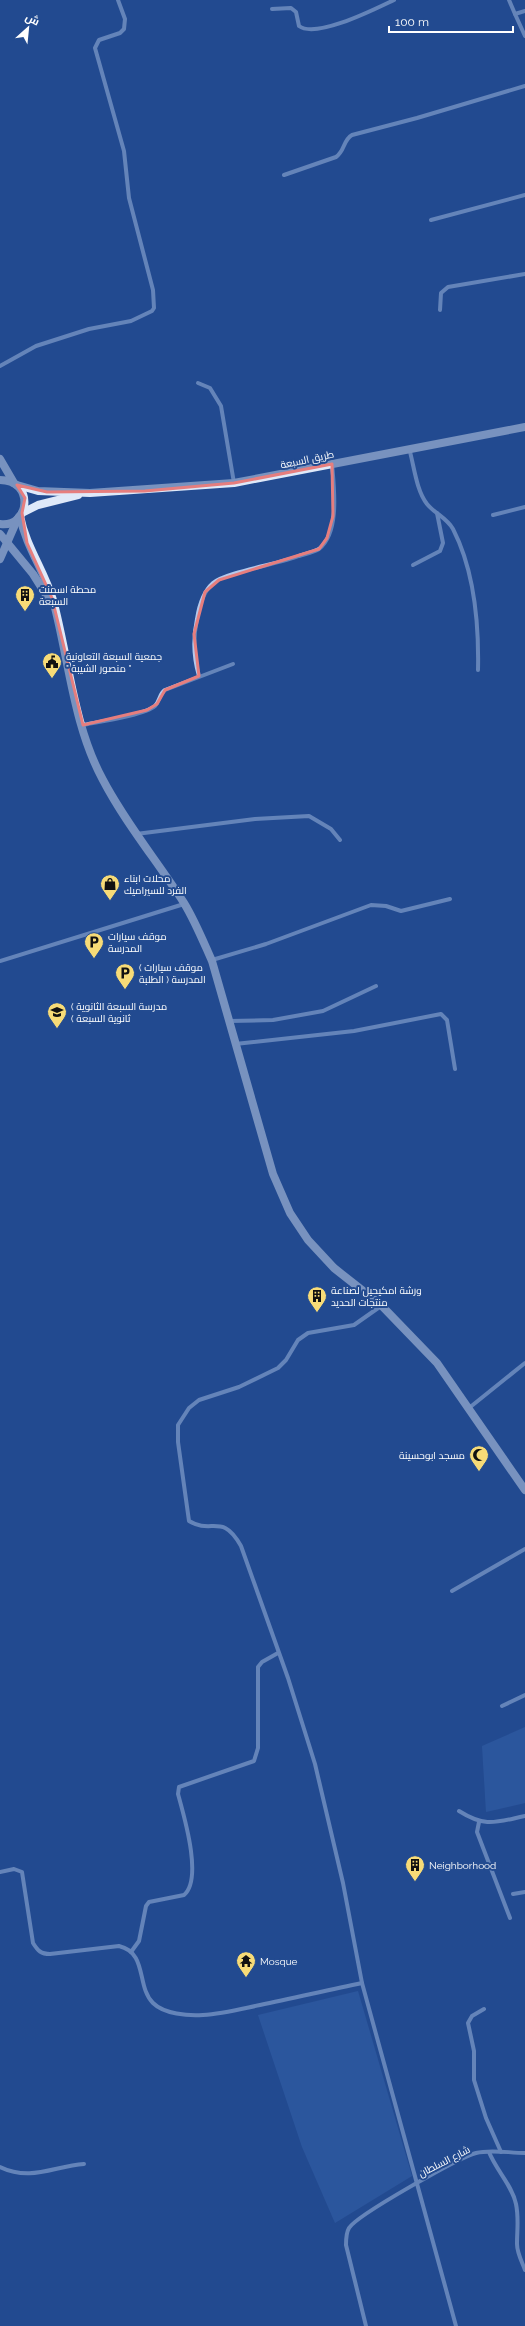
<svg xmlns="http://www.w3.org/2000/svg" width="525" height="2326" viewBox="0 0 525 2326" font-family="Raleway,Cairo,sans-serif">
<rect width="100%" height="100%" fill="#234b90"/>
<g fill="#3764ad">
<path d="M525,1727V1803L486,1812L482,1746Z"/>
<path d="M358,1991L412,2176L335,2223L302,2147L258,2015Z"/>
</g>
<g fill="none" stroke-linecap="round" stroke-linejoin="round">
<g stroke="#b4c9ec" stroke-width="4">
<path d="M509,0L515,14"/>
<path d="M272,9L291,8L296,12L299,26C316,39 375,9 394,0"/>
<path d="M525,11L515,14L525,36"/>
<path d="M284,175L336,157C345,151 343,140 352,135L417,118L525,86"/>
<path d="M431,220L525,195"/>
<path d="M440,310L441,293L448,287L525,274"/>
<path d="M0,366L36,346L89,329L131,321L152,311L154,308L153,290L129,198L124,151L95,48L99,40L120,33L124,29L125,19L118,0"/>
<path d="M198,383L210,388L221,406L234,483"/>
<path d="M409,448C414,465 416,490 427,504C434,513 447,518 453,529C475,572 479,623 478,670"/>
<path d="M493,515L525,507"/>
<path d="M413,565L440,551L443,543L437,513"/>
<path d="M199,676C193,656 193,638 197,619C199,606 203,592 213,583C226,572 279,564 299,556C305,554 314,552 319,549C340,532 334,488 332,464"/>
<path d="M83,725C98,722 145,715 155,706C160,701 159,694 165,690L233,664"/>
<path d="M136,834L255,819L309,816L331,829L340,840"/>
<path d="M212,960L266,944L371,905L386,906L401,911L450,899"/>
<path d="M0,961L184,904"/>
<path d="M229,1021L273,1020L323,1011L376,986"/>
<path d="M235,1044L354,1031L441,1014L447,1020L455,1069"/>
<path d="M381,1306L354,1325L308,1333L298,1340L286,1360L278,1368L239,1387L199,1400L189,1408L178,1425V1442L189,1521C212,1535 222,1512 241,1546L288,1678L315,1764L343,1883L362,1983L456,2326"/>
<path d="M469,1408L525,1363"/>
<path d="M452,1591L525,1549"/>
<path d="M502,1706L525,1695"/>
<path d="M459,1811C486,1828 496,1822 525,1816"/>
<path d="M479,1822L477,1832L510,1918"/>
<path d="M0,1872L14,1869L22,1872L33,1943C38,1951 41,1954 50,1954L119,1946C148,1953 136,1986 153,2003C164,2014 188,2016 203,2015C222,2014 241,2009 260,2005C294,1998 328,1990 362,1983"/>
<path d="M513,1894L525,1892"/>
<path d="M131,1952L139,1941L146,1906L149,1902L184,1895C203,1879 184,1816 178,1794L179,1787L254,1761L258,1748V1667L262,1662L278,1653"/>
<path d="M484,2009L472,2016L468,2023L474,2051V2080L486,2118L501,2152"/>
<path d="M489,2152C496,2170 512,2185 516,2204C519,2218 517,2230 517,2244C517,2253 522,2262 525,2270"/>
<path d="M0,2167C31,2182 54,2166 84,2164"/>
<path d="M366,2326L346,2245C346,2239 346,2233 349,2228C357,2215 460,2157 476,2153C491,2149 509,2153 525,2153"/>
</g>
<g stroke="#dfe9f9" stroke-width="8">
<path d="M0,459L14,483"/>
<path d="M0,480C35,480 30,528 0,524"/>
<path d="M17,485L38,491L90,493L234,483L525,427"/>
<path d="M22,513L38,505L78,495"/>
<path d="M20,516C26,547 44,570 53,600C69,659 73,725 103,780C126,824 158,862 184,903C195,921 203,941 212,961L273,1174L290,1213L308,1240L334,1268L381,1305L437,1363L525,1490"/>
<path d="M0,534L33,574L50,601"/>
<path d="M0,559L18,518"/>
</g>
</g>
<path d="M0 0H525V2326H0ZM332,464L333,516L327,538L319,549L219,580L205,592L194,634L199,676L165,690L157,704L147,710L83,725L52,598L27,543L22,513L25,498L17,485L47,492L145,491L234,483Z" fill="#234b90" fill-opacity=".55" fill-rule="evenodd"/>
<path fill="none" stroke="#e67e7e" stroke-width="3" stroke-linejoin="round" d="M332,464L333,516L327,538L319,549L219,580L205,592L194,634L199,676L165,690L157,704L147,710L83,725L52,598L27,543L22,513L25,498L17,485L47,492L145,491L234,483Z"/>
<defs>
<symbol id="building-pin" viewBox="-11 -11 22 30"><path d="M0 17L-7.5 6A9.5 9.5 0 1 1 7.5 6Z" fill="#f7db77" stroke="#234b90"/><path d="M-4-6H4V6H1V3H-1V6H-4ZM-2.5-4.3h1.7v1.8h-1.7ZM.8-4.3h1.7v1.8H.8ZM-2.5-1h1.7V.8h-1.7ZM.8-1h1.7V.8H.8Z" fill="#111"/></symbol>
<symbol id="civic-pin" viewBox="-11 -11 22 30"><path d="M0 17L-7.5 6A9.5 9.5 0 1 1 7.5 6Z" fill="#f7db77" stroke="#234b90"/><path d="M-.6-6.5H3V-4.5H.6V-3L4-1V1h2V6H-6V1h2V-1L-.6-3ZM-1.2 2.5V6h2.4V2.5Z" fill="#111"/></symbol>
<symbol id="shop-pin" viewBox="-11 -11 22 30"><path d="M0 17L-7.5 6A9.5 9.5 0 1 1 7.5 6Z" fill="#f7db77" stroke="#234b90"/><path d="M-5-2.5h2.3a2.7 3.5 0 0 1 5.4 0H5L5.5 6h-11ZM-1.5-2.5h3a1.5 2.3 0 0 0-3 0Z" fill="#111"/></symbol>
<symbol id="parking-pin" viewBox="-11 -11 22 30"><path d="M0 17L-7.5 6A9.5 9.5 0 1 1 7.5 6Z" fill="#f7db77" stroke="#234b90"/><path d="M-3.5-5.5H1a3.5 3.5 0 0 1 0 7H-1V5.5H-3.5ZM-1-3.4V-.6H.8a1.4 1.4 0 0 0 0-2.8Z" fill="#111"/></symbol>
<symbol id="school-pin" viewBox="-11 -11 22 30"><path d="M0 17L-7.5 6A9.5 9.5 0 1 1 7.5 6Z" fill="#f7db77" stroke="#234b90"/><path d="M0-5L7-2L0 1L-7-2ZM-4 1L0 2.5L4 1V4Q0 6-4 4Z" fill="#111"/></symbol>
<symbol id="mosque-pin" viewBox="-11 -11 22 30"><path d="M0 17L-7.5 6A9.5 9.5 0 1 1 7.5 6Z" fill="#f7db77" stroke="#234b90"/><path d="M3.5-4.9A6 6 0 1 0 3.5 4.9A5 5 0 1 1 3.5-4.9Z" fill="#111"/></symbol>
<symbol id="temple-pin" viewBox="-11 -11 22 30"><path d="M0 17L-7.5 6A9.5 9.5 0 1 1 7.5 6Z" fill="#f7db77" stroke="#234b90"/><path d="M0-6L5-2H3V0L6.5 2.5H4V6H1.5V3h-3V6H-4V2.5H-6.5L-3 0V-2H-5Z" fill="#111"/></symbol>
</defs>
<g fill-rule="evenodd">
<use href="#building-pin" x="14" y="584" width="22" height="30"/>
<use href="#civic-pin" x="41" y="651" width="22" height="30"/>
<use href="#shop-pin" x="99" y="873" width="22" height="30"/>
<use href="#parking-pin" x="83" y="931" width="22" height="30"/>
<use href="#parking-pin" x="114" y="962" width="22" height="30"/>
<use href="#school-pin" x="46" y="1001" width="22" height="30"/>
<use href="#building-pin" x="306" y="1285" width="22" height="30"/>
<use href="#mosque-pin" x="468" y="1444" width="22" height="30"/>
<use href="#building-pin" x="404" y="1854" width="22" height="30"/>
<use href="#temple-pin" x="235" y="1950" width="22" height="30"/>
</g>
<g text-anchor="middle" stroke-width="4" stroke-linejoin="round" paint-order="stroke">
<g font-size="10" fill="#fff" stroke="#234b90">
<text transform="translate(307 459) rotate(-12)" y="4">طريق السبعة</text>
<text transform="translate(444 2161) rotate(-27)" y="4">شارع السلطان</text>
</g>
<g font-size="10" fill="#fff" stroke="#234b90" text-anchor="start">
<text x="39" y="593">محطة اسمنت<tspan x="39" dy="12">السبعة</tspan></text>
<text x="66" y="660">جمعية السبعة التعاونية<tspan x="66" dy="12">" منصور الشيبة "</tspan></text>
<text x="124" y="882">محلات ابناء<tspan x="124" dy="12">الفرد للسيراميك</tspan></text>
<text x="108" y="940">موقف سيارات<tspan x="108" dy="12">المدرسة</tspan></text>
<text x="139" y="971">( موقف سيارات<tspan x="139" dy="12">المدرسة ( الطلبة</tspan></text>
<text x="71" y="1010">( مدرسة السبعة الثانوية<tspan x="71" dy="12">( ثانوية السبعة</tspan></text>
<text x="331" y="1294">ورشة امكيحيل لصناعة<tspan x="331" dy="12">منتجات الحديد</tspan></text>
<text x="465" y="1459" text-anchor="end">مسجد ابوحسينة</text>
<text x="429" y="1869">Neighborhood</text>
<text x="260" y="1965">Mosque</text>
</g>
</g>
<g transform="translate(28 28) rotate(27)" stroke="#234b90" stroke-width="3" paint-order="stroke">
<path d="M0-3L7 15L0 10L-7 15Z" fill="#ffffff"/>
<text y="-6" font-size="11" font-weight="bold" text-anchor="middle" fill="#ffffff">ش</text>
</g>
<path d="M389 26v6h124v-6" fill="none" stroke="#ffffff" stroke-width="2"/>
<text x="395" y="26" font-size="12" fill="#ffffff" stroke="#234b90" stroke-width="3" paint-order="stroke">100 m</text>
</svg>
